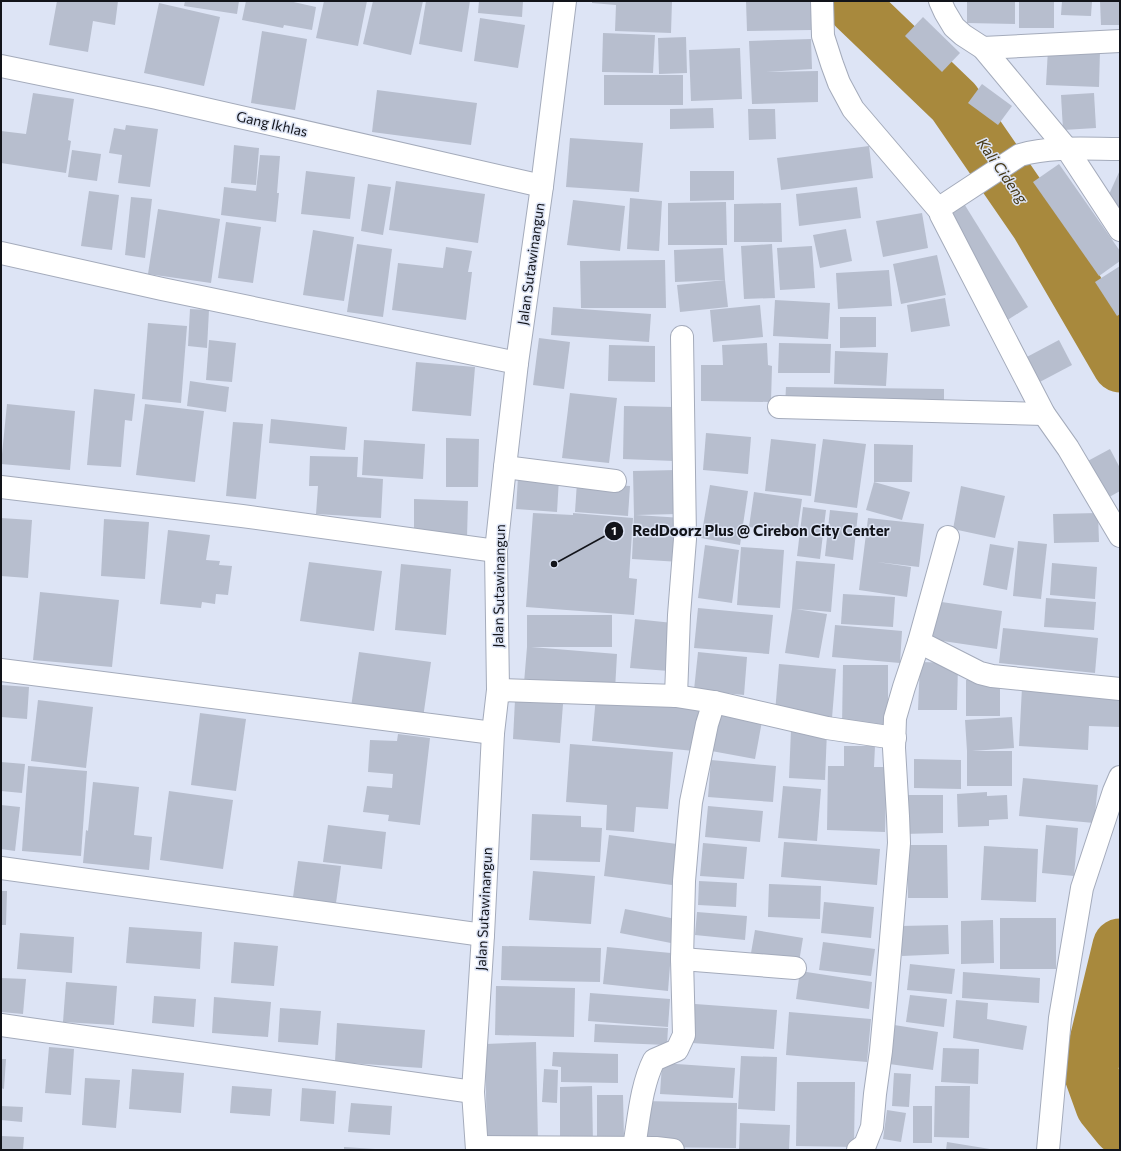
<svg xmlns="http://www.w3.org/2000/svg" width="1121" height="1151" viewBox="0 0 1121 1151" font-family="Commissioner,sans-serif">
<rect width="100%" height="100%" fill="#dde4f5"/>
<g fill="none" stroke-linecap="round" stroke-linejoin="round">
<g stroke="#a8893d" stroke-width="55">
<path d="M854,1L856,8L954,102L1038,224L1120,365"/>
<path d="M1120,946L1090,1070L1103,1106L1120,1127"/>
</g>
</g>
<g fill="#b7bece">
<path d="M57,1H118L115,25L93,21L88,52L49,45Z"/>
<path d="M185,1H239L237,14L184,6Z"/>
<path d="M246,1H289L316,7L312,30L284,25L283,28L242,20Z"/>
<path d="M324,1H367L358,46L316,38Z"/>
<path d="M373,1H423L411,55L363,44Z"/>
<path d="M426,1H470L462,52L419,44Z"/>
<path d="M479,1H523L522,17L478,13Z"/>
<path d="M592,1H672L671,33L615,31L616,5L592,3Z"/>
<path d="M746,1H811L812,30L747,31Z"/>
<path d="M967,1H1015V24L967,23Z"/>
<rect x="1019" y="1" width="35" height="27"/>
<path d="M1062,1H1092L1091,16L1061,15Z"/>
<path d="M1100,1H1120V25H1101Z"/>
<path d="M159,3L220,17L204,86L144,73Z"/>
<path d="M923,17L960,53L942,72L905,36Z"/>
<path d="M480,18L525,25L518,68L474,61Z"/>
<path d="M262,31L307,39L295,110L251,103Z"/>
<path d="M603,33L655,35L653,73L602,72Z"/>
<path d="M686,37L687,73L659,74L658,38Z"/>
<path d="M811,39L812,69L766,72L818,71V102L752,104L749,41Z"/>
<path d="M740,48L742,99L691,101L689,50Z"/>
<path d="M1048,49L1100,51L1099,87L1046,85Z"/>
<rect x="604" y="75" width="79" height="30"/>
<path d="M982,84L1012,106L998,125L968,103Z"/>
<path d="M377,90L477,103L471,145L372,132Z"/>
<path d="M33,93L74,99L68,140L71,141L66,173L1,163V131L26,134Z"/>
<path d="M1094,93L1096,128L1063,130L1061,95Z"/>
<path d="M713,108L714,128L670,129V109Z"/>
<path d="M748,109H775L776,139L749,140Z"/>
<path d="M126,125L158,129L150,187L118,183L122,155L109,153L114,128L125,130Z"/>
<path d="M570,138L643,143L639,192L566,187Z"/>
<path d="M234,145L259,148L256,185L231,183Z"/>
<path d="M869,146L873,178L781,190L777,158Z"/>
<path d="M72,150L101,154L97,181L68,177Z"/>
<path d="M260,155L280,156L277,193H279L276,222L221,215L224,187L256,191Z"/>
<path d="M1059,164L1120,251V261L1099,276L1033,182Z"/>
<path d="M1120,170V208L1106,201Z"/>
<path d="M306,171L355,177L350,219L301,214Z"/>
<path d="M690,171H734V200L690,201Z"/>
<path d="M396,181L485,194L478,243L389,230Z"/>
<path d="M368,184L391,187L383,235L361,231Z"/>
<path d="M857,187L861,218L799,226L796,194Z"/>
<path d="M89,191L119,195L112,250L81,246Z"/>
<path d="M131,197L152,199L145,258L125,255Z"/>
<path d="M630,198L662,201L659,251L627,249Z"/>
<path d="M573,200L625,206L620,251L567,245Z"/>
<path d="M726,202L727,245H668V203Z"/>
<path d="M963,202L1028,307L1006,321L941,216Z"/>
<path d="M781,203L782,242H734V204Z"/>
<path d="M158,209L220,219L211,283L148,274Z"/>
<path d="M922,213L928,248L883,257L876,221Z"/>
<path d="M226,222L261,227L253,283L218,278Z"/>
<path d="M846,229L852,261L820,268L813,235Z"/>
<path d="M313,230L354,237L344,301L303,295Z"/>
<path d="M357,244L392,249L383,317L347,312Z"/>
<path d="M772,244L775,298L744,299L741,246Z"/>
<path d="M812,246L815,288L780,290L777,248Z"/>
<path d="M446,247L472,251L468,272H472L466,320L392,310L398,263L443,268Z"/>
<path d="M723,248L725,280L675,282L674,250Z"/>
<path d="M937,255L946,295L901,304L893,264Z"/>
<path d="M665,260L666,308H581L580,261Z"/>
<path d="M1120,266V314L1117,316L1095,282Z"/>
<path d="M889,270L892,306L838,309L836,273Z"/>
<path d="M725,280L728,307L680,312L677,285Z"/>
<path d="M945,298L950,326L911,332L907,305Z"/>
<path d="M775,300L830,303L828,339L773,336Z"/>
<path d="M760,305L763,337L713,342L710,310Z"/>
<path d="M553,307L651,314L649,342L551,335Z"/>
<path d="M190,309L209,310L207,348L188,346Z"/>
<path d="M840,317H876V347L840,348Z"/>
<path d="M148,323L187,326L181,403L142,399Z"/>
<path d="M539,338L570,342L564,389L533,385Z"/>
<path d="M209,340L236,343L232,382L206,380Z"/>
<path d="M1059,340L1072,365L1036,384L1023,359Z"/>
<path d="M767,343L768,365L772,366L771,402L701,401V365H723L722,345Z"/>
<path d="M779,343L831,344L830,373H778Z"/>
<path d="M609,345L655,346V382L608,381Z"/>
<path d="M835,351L888,353L886,386L834,384Z"/>
<path d="M416,362L475,367L471,416L412,411Z"/>
<path d="M190,381L229,387L226,412L187,406Z"/>
<path d="M786,387L944,389V408L785,405Z"/>
<path d="M94,389L135,394L132,421L125,420L121,467L87,465Z"/>
<path d="M570,393L617,398L609,463L562,458Z"/>
<path d="M7,404L75,411L70,470L1,464Z"/>
<path d="M145,404L204,411L195,482L136,475Z"/>
<path d="M624,406L675,407L674,461L623,459Z"/>
<path d="M271,419L347,427L345,450L269,443Z"/>
<path d="M233,422L263,424L256,499L226,496Z"/>
<path d="M706,433L751,437L748,474L703,470Z"/>
<path d="M446,438L479,439L478,487H446Z"/>
<path d="M771,439L816,444L811,496L765,491Z"/>
<path d="M823,439L866,444L857,508L814,502Z"/>
<path d="M364,440L425,444L423,479L362,475Z"/>
<path d="M874,444L913,445L912,482H874Z"/>
<path d="M1110,449L1120,468V491L1104,500L1084,463Z"/>
<path d="M310,456L358,457L357,477L383,479L381,518L316,514L318,486H309Z"/>
<path d="M677,470L679,514L636,515L683,518L680,562L632,559L634,515L633,471Z"/>
<path d="M518,477L559,479L557,512L516,509Z"/>
<path d="M577,482L630,486L628,516L575,512Z"/>
<path d="M874,482L910,492L902,520L866,510Z"/>
<path d="M710,485L748,491L740,545L701,538Z"/>
<path d="M961,486L1005,496L995,538L953,529Z"/>
<path d="M754,492L802,499L797,534L749,527Z"/>
<path d="M414,499L468,501L467,538L414,536Z"/>
<path d="M803,507L826,510L820,559L797,556Z"/>
<path d="M830,510L858,513L853,560L825,556Z"/>
<path d="M533,513L573,515V513L633,518L629,578L637,579L634,615L526,607Z"/>
<path d="M1098,513L1099,542L1054,543L1053,514Z"/>
<path d="M1,518L32,520L28,578L1,576Z"/>
<path d="M868,518L924,524L919,567L877,562L911,567L907,597L859,590Z"/>
<path d="M104,519L149,522L145,579L101,576Z"/>
<path d="M168,530L210,535L206,560L220,561L219,565L232,566L228,595L216,594L215,604L202,602L201,608L160,604Z"/>
<path d="M1018,541L1047,544L1041,599L1013,596Z"/>
<path d="M990,544L1014,548L1007,590L983,585Z"/>
<path d="M705,545L739,550L732,603L698,598Z"/>
<path d="M741,547L784,550L780,608L737,605Z"/>
<path d="M796,561L835,564L831,612L796,609L827,614L819,658L785,653L792,609Z"/>
<path d="M309,562L382,571L374,631L300,621Z"/>
<path d="M1052,563L1097,567L1095,599L1050,595Z"/>
<path d="M401,564L451,569L446,635L395,630Z"/>
<path d="M40,592L119,600L112,667L33,660Z"/>
<path d="M843,594L895,597L893,627L841,624Z"/>
<path d="M1046,598L1096,602L1094,630L1044,627Z"/>
<path d="M935,601L1002,611L997,649L929,639Z"/>
<path d="M698,608L773,615L769,654L694,648Z"/>
<path d="M527,615H612V647H531L617,654L615,690L524,683L527,647Z"/>
<path d="M635,619L673,623L669,671L630,668Z"/>
<path d="M835,625L902,631L900,663L832,657Z"/>
<path d="M1003,628L1098,638L1095,673L999,663Z"/>
<path d="M359,652L431,662L423,718L351,707Z"/>
<path d="M698,652L747,657L744,695L694,690Z"/>
<path d="M920,662L958,663L957,710H918Z"/>
<path d="M779,664L836,669L832,718L775,713Z"/>
<path d="M843,665H888V705L885,733L842,727Z"/>
<rect x="966" y="680" width="34" height="36"/>
<path d="M1,685L29,687L27,719L1,717Z"/>
<path d="M1022,687L1120,692V727L1089,726L1088,750L1019,746Z"/>
<path d="M596,696L699,705L694,751L592,741Z"/>
<path d="M38,700L93,707L86,768L31,761Z"/>
<path d="M515,700L563,704L560,743L513,739Z"/>
<path d="M714,707L763,716L755,759L706,750Z"/>
<path d="M200,713L246,719L236,791L191,785Z"/>
<path d="M1012,717L1014,748L972,751H1012V786H967V751L965,720Z"/>
<path d="M791,730L827,731L825,780L789,778Z"/>
<path d="M398,734L430,738L420,825L388,821L389,815L363,812L367,786L392,788L393,774L368,772L370,740L397,741Z"/>
<path d="M570,744L673,752L668,809L636,807L634,832L606,830L607,805L566,802Z"/>
<path d="M844,746H875L874,767H887L885,832L827,830L828,766H844Z"/>
<path d="M914,759L961,760V789L914,788Z"/>
<path d="M711,760L776,766L773,802L708,797Z"/>
<path d="M1,762L25,764L22,793L1,791Z"/>
<path d="M28,766L87,771L81,856L22,851Z"/>
<path d="M1023,778L1098,785L1094,823L1019,816Z"/>
<path d="M93,782L139,787L134,835L152,837L149,870L83,863L86,830L88,831Z"/>
<path d="M783,786L821,789L817,841L778,838Z"/>
<path d="M169,791L233,800L223,869L160,860Z"/>
<path d="M987,792V796L1007,795L1008,819L989,820V826L958,827L957,794Z"/>
<path d="M903,795H943V833L903,834Z"/>
<path d="M1,805L20,807L15,851L1,849Z"/>
<path d="M708,806L763,811L760,842L705,837Z"/>
<path d="M532,814L581,816V827L602,828L600,862L530,860Z"/>
<path d="M328,825L386,832L382,869L323,862Z"/>
<path d="M1046,825L1078,828L1074,876L1042,873Z"/>
<path d="M609,835L677,844L672,885L604,876Z"/>
<path d="M784,842L880,849L877,885L781,877Z"/>
<path d="M703,843L747,847L744,879L700,876Z"/>
<path d="M907,845H947L948,898H908Z"/>
<path d="M984,846L1038,849L1036,902L981,900Z"/>
<path d="M298,861L341,866L336,903L293,897Z"/>
<path d="M533,871L595,876L591,924L529,920Z"/>
<path d="M699,881L737,883L736,907L698,905Z"/>
<path d="M769,884L821,886L820,919L768,917Z"/>
<path d="M1,891H7L6,925H1Z"/>
<path d="M824,902L874,907L871,938L821,933Z"/>
<path d="M625,909L681,920L676,944L620,933Z"/>
<path d="M697,912L747,916L745,940L695,935Z"/>
<rect x="1000" y="918" width="56" height="51"/>
<path d="M993,920L994,963L961,964V921Z"/>
<path d="M948,925L949,954L902,956L900,926Z"/>
<path d="M129,927L202,932L200,969L126,963Z"/>
<path d="M755,930L803,938L799,962L751,953Z"/>
<path d="M20,933L74,937L72,973L17,969Z"/>
<path d="M234,942L278,946L274,986L231,983Z"/>
<path d="M823,942L875,949L871,976L819,970Z"/>
<path d="M502,946L601,948L600,982L501,980Z"/>
<path d="M607,947L671,953L668,991L603,984Z"/>
<path d="M910,964L955,969L952,994L907,990Z"/>
<path d="M800,971L872,982L869,1009L796,999Z"/>
<path d="M963,972L1040,978L1039,1003L962,998Z"/>
<path d="M1,978L26,979L23,1014L1,1012Z"/>
<path d="M66,982L117,986L114,1025L63,1022Z"/>
<path d="M496,986L575,988L574,1037L495,1035Z"/>
<path d="M590,993L670,999L668,1027L588,1021Z"/>
<path d="M910,995L947,999L944,1027L906,1022Z"/>
<path d="M154,996L196,999L194,1027L152,1023Z"/>
<path d="M214,997L271,1002L268,1037L212,1033Z"/>
<path d="M956,1000L988,1003L987,1019L1027,1026L1023,1050L953,1038Z"/>
<path d="M695,1004L777,1010L774,1049L692,1043Z"/>
<path d="M280,1008L321,1011L318,1045L278,1042Z"/>
<path d="M789,1012L871,1019L867,1062L786,1055Z"/>
<path d="M337,1023L425,1030L422,1068L335,1062Z"/>
<path d="M595,1024L668,1028L667,1045L594,1042Z"/>
<path d="M888,1024L938,1032L933,1070L882,1063Z"/>
<path d="M536,1042L538,1142L487,1143L485,1044Z"/>
<path d="M49,1047L74,1049L71,1095L45,1093Z"/>
<path d="M943,1048L979,1049L978,1084L941,1082Z"/>
<path d="M553,1052L618,1054V1083L561,1082V1067L552,1066Z"/>
<path d="M741,1056L777,1057L775,1111L738,1109Z"/>
<path d="M1,1059H6L4,1089L1,1088Z"/>
<path d="M662,1063L735,1068L733,1098L660,1094Z"/>
<path d="M132,1069L184,1073L181,1113L129,1109Z"/>
<path d="M544,1069L558,1070L557,1103L542,1102Z"/>
<path d="M894,1073L911,1074L909,1107L892,1106Z"/>
<path d="M85,1078L120,1080L116,1128L82,1125Z"/>
<path d="M797,1082H855L854,1147L796,1146Z"/>
<path d="M232,1086L272,1089L270,1116L230,1113Z"/>
<path d="M592,1086L593,1145H560V1087Z"/>
<path d="M935,1086H970L969,1138L934,1137Z"/>
<path d="M302,1088L336,1091L334,1124L300,1121Z"/>
<path d="M597,1095H623L624,1138H597Z"/>
<path d="M643,1101L737,1103L736,1148L643,1147Z"/>
<path d="M351,1103L392,1106L390,1135L348,1132Z"/>
<path d="M1,1106L23,1107L22,1122L1,1120Z"/>
<rect x="913" y="1106" width="19" height="37"/>
<path d="M887,1110L906,1113L901,1142L883,1139Z"/>
<path d="M740,1123L790,1125L789,1150H739Z"/>
<path d="M1,1136L24,1137L23,1150H1Z"/>
<path d="M947,1142L990,1149V1150H946Z"/>
<path d="M344,1147L375,1149V1150H344Z"/>
</g>
<g fill="none" stroke-linecap="round" stroke-linejoin="round">
<defs>
<g id="minor">
<path d="M822,1L823,36L832,64L839,83L853,109L940,211"/>
<path d="M940,1L945,12L954,27L963,35L983,48L1067,149L1120,230"/>
<path d="M983,48L1120,41"/>
<path d="M1,66L157,98L542,186"/>
<path d="M1120,149C1087,149 1052,146 1020,155L941,207L940,211L941,215L1044,414L1068,448L1120,536"/>
<path d="M1,253L162,289L517,363"/>
<path d="M779,407L1044,414"/>
<path d="M505,467L615,481"/>
<path d="M1,487L242,516L496,551"/>
<path d="M919,642L980,673L992,676L1120,689"/>
<path d="M1,670L493,733"/>
<path d="M498,690L676,696L714,702L827,728L895,738"/>
<path d="M676,696L679,615L685,539L682,337"/>
<path d="M1,868L483,935"/>
<path d="M682,959L795,968"/>
<path d="M1,1025L473,1092"/>
<path d="M477,1147L656,1148L673,1150"/>
<path d="M634,1147C639,1118 641,1086 654,1060L677,1050L684,1035L682,959L684,881L689,822L691,802L707,724L714,702"/>
<path d="M477,1150L473,1092L483,935L493,733L498,690L496,551L505,467L517,363L542,186L565,1"/>
<path d="M858,1150L865,1145L872,1127L875,1094L881,1051L887,987L899,843L898,816L894,748L895,718L904,687L919,642L948,537"/>
<path d="M1048,1150L1060,1018L1082,888L1114,791L1120,777"/>
</g>
</defs>
<use href="#minor" stroke="#a4abbb" stroke-width="24"/>
<use href="#minor" stroke="#fff" stroke-width="22"/>
</g>
<g text-anchor="middle" stroke-width="3" stroke-linejoin="round" paint-order="stroke">
<g font-size="14" fill="#12141a" stroke="#dde4f5">
<text transform="translate(272 124) rotate(13)" y="5">Gang Ikhlas</text>
<text transform="translate(531 264) rotate(-82)" y="5">Jalan Sutawinangun</text>
<text transform="translate(499 586) rotate(-89)" y="5">Jalan Sutawinangun</text>
<text transform="translate(484 909) rotate(-87)" y="5">Jalan Sutawinangun</text>
</g>
<g font-size="15" font-style="italic" fill="#443715" stroke="#dde4f5">
<text transform="translate(1002 171) rotate(55)" y="5">Kali Cideng</text>
</g>
</g>
<path fill="none" stroke="#12141a" stroke-width="1.5" d="M554 564L614 531"/>
<g fill="#12141a" stroke="#dde4f5" stroke-width="1.5">
<circle cx="554" cy="564" r="4"/>
<circle cx="614" cy="531" r="10"/>
</g>
<g font-size="12" text-anchor="middle" font-weight="bold" fill="#fff">
<text x="614" y="535">1</text>
</g>
<g font-size="15" text-anchor="middle" font-weight="bold" fill="#12141a" stroke="#dde4f5" stroke-width="3" stroke-linejoin="round" paint-order="stroke">
<text x="761" y="536">RedDoorz Plus @ Cirebon City Center</text>
</g>
<rect width="1121" height="1151" fill="none" stroke="#12141a" stroke-width="4"/>
</svg>
